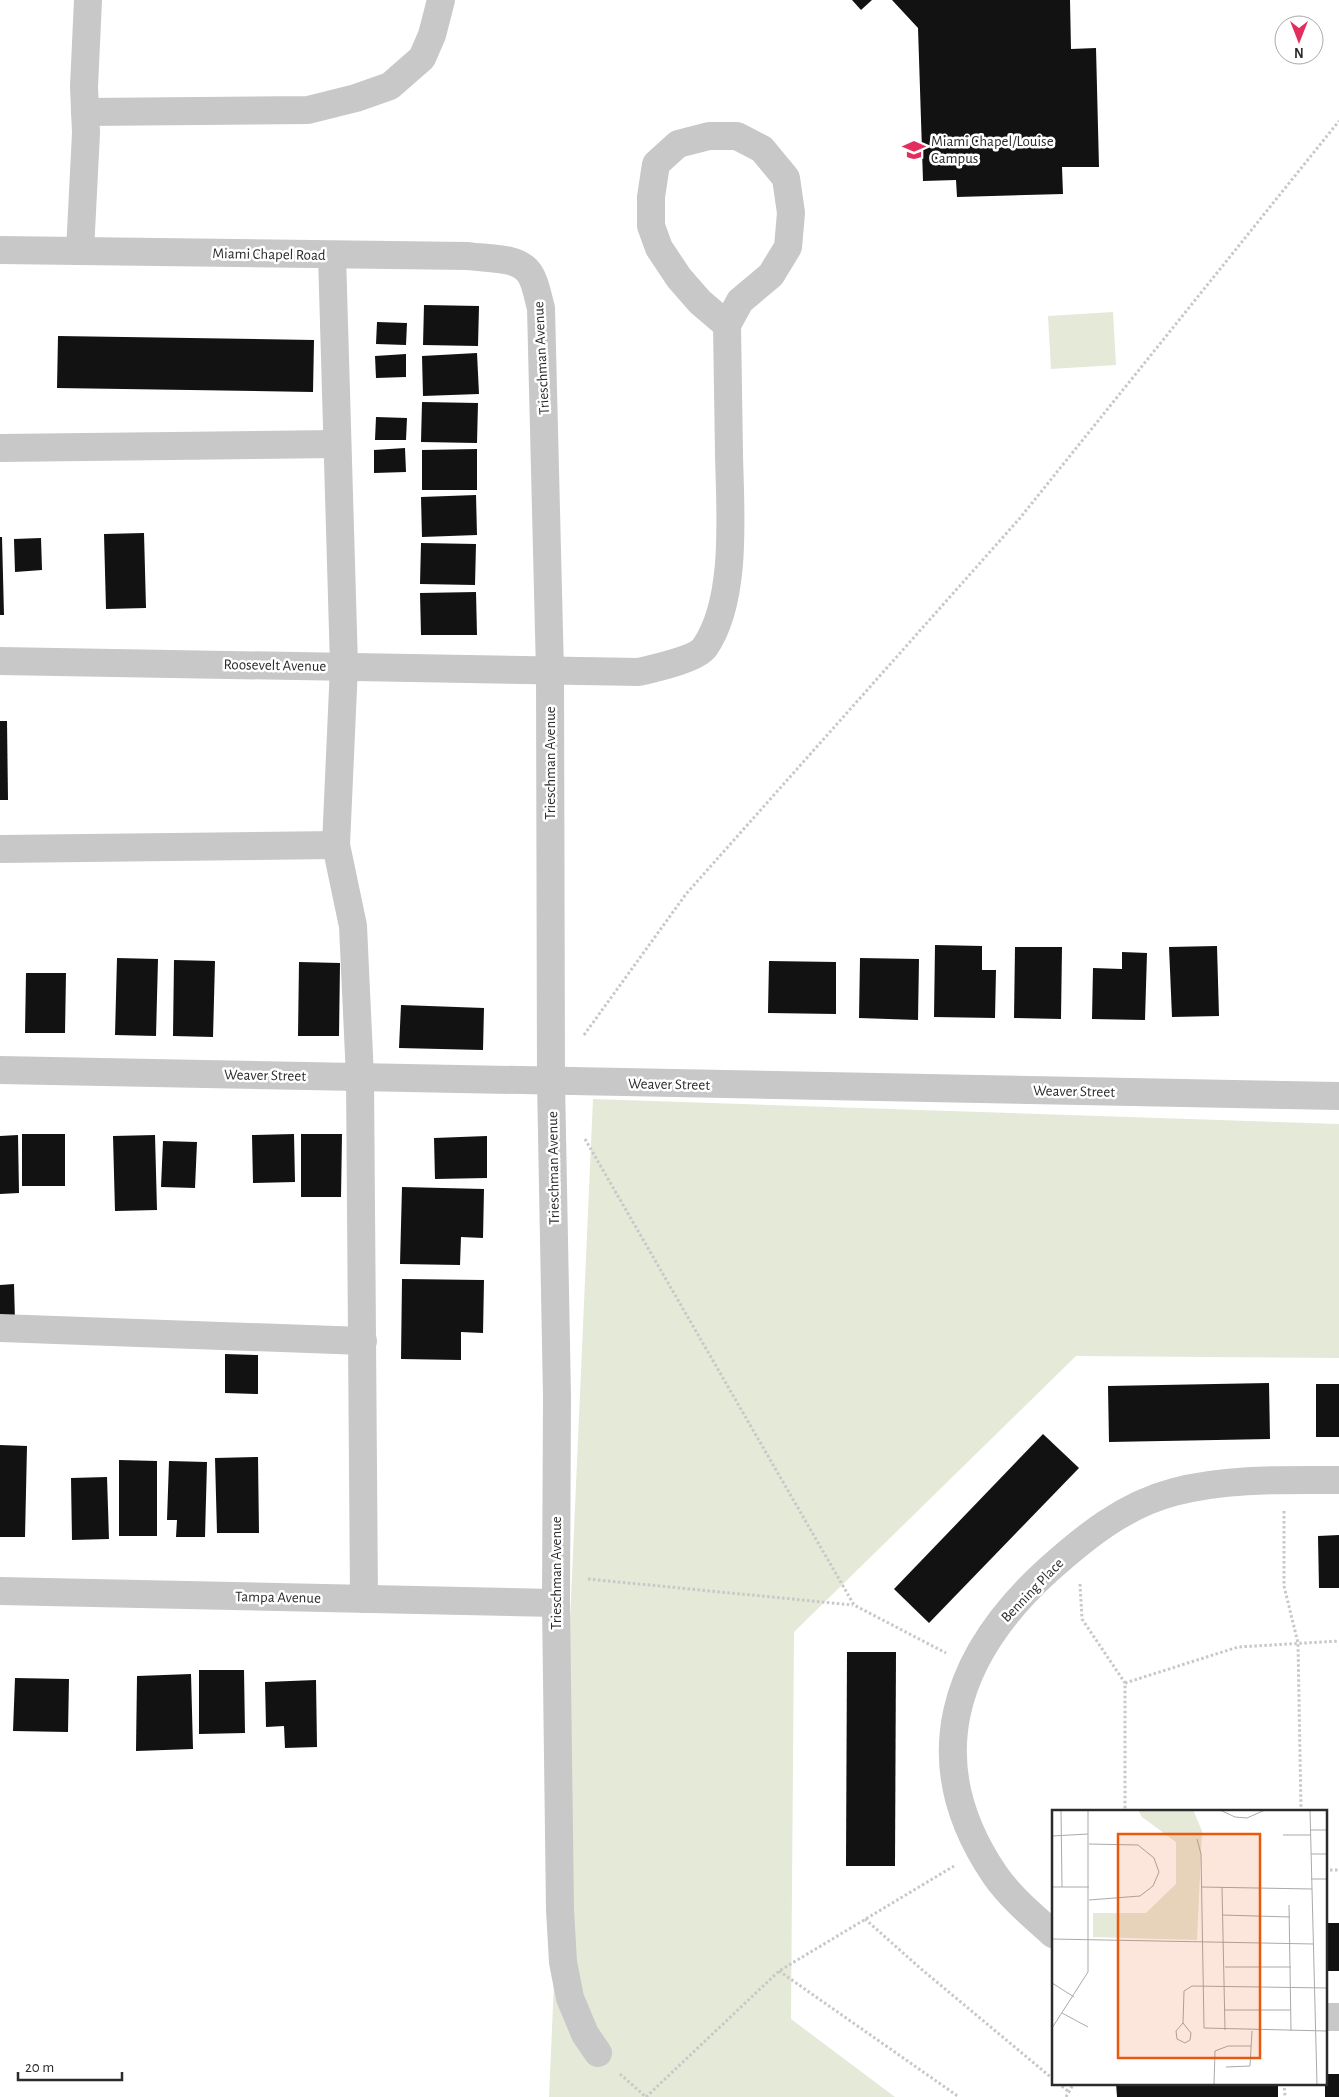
<svg xmlns="http://www.w3.org/2000/svg" width="1339" height="2097" viewBox="0 0 1339 2097" font-family="'Alegreya Sans',sans-serif">
<rect width="100%" height="100%" fill="#fff"/>
<g fill="#e5e9d8">
<path d="M1113,312L1116,365L1051,369L1048,316Z"/>
<path d="M593,1099L1339,1124V1358L1076,1356L794,1632L791,2019L895,2097H549Z"/>
</g>
<g fill="#121212">
<path d="M852,0H872L861,10Z"/>
<path d="M892,0H1070L1071,49L1096,48L1099,167H1062L1063,194L957,197L956,180L923,181L918,28Z"/>
<path d="M424,305L479,306L478,346L423,345Z"/>
<path d="M377,322L407,323L406,345L376,344Z"/>
<path d="M58,336L314,340L313,392L57,388Z"/>
<path d="M477,353L479,394L423,396L422,356Z"/>
<path d="M406,354V377L376,378L375,356Z"/>
<path d="M422,402L478,403L477,443L421,442Z"/>
<path d="M376,417L407,418L406,440H375Z"/>
<path d="M405,448L406,472L374,473V450Z"/>
<path d="M477,449V490H422V450Z"/>
<path d="M476,495L477,535L422,537L421,497Z"/>
<path d="M144,533L146,608L106,609L104,534Z"/>
<path d="M0,537H2L4,615H0Z"/>
<path d="M41,538L42,570L15,572L14,539Z"/>
<path d="M421,543L476,544L475,585L420,584Z"/>
<path d="M476,592L477,635H421L420,593Z"/>
<path d="M0,721H7L8,800H0Z"/>
<path d="M935,945L982,946V970H996L995,1018L934,1017Z"/>
<path d="M1217,946L1219,1016L1172,1017L1169,947Z"/>
<path d="M1015,947H1062L1061,1019L1014,1018Z"/>
<path d="M1122,952L1147,953L1145,1020L1092,1019L1093,968L1122,969Z"/>
<path d="M117,958L158,959L156,1036L115,1035Z"/>
<path d="M860,958L919,959L918,1020L859,1018Z"/>
<path d="M174,960L215,961L213,1037L173,1036Z"/>
<path d="M769,961L836,962V1014L768,1013Z"/>
<path d="M299,962L340,963L339,1036H298Z"/>
<path d="M26,973H66L65,1033H25Z"/>
<path d="M401,1005L484,1008L483,1050L399,1048Z"/>
<rect x="22" y="1134" width="43" height="52"/>
<path d="M294,1134L295,1182L253,1183L252,1135Z"/>
<path d="M301,1134H342L341,1197H301Z"/>
<path d="M18,1135L19,1193L0,1194V1136Z"/>
<path d="M155,1135L157,1210L115,1211L113,1136Z"/>
<path d="M487,1136V1178L435,1179L434,1138Z"/>
<path d="M163,1141L197,1142L195,1188L161,1187Z"/>
<path d="M402,1187L484,1189L483,1238L461,1237L460,1265L400,1264Z"/>
<path d="M402,1279L484,1280L483,1333L461,1332V1360L401,1359Z"/>
<path d="M14,1284L15,1321H0V1285Z"/>
<path d="M225,1354L258,1355V1394L225,1393Z"/>
<path d="M1269,1383L1270,1439L1109,1442L1108,1386Z"/>
<rect x="1316" y="1384" width="23" height="53"/>
<path d="M1043,1434L1079,1468L929,1623L894,1589Z"/>
<path d="M0,1445L27,1446L25,1537H0Z"/>
<path d="M258,1457L259,1533H217L215,1458Z"/>
<path d="M119,1460L157,1461V1536H119Z"/>
<path d="M169,1461L207,1462L205,1537H176L177,1520H167Z"/>
<path d="M107,1477L109,1539L72,1540L71,1478Z"/>
<path d="M1339,1535V1588H1319L1318,1536Z"/>
<path d="M847,1652H896L895,1866H846Z"/>
<path d="M199,1670H244L245,1733L199,1734Z"/>
<path d="M191,1674L193,1749L136,1751L137,1676Z"/>
<path d="M15,1678L69,1679L68,1732L13,1731Z"/>
<path d="M316,1680L317,1747L285,1748L284,1726L266,1727L265,1682Z"/>
<rect x="1325" y="1923" width="14" height="48"/>
<rect x="1325" y="2074" width="14" height="23"/>
<path d="M1116,2083H1278V2097H1117Z"/>
</g>
<g fill="none" stroke-linecap="round" stroke-linejoin="round">
<g stroke="#c8c8c8" stroke-width="3" stroke-dasharray="2.5 2.5" stroke-linecap="butt">
<path d="M584,1035L686,894L1020,518L1339,121"/>
<path d="M585,1139L854,1605L946,1653"/>
<path d="M1284,1511V1586L1298,1643L1301,1811"/>
<path d="M588,1579L853,1605"/>
<path d="M1080,1584L1082,1619L1125,1683V1811"/>
<path d="M1125,1683L1238,1647L1339,1641"/>
<path d="M1325,1870H1339"/>
<path d="M865,1919L920,1968L1053,2079"/>
<path d="M779,1971L959,2097"/>
<path d="M620,2074L646,2097"/>
<path d="M1058,2083L1069,2092"/>
<path d="M1284,2083L1285,2097"/>
<path d="M646,2097L779,1971L954,1866"/>
<path d="M1066,2097L1074,2083"/>
</g>
<g stroke="#c8c8c8" stroke-width="28">
<path d="M85,112L308,110L356,98L390,86L422,58L432,35L441,0"/>
<path d="M0,250L468,256C487,259 519,256 530,274C536,283 538,298 541,308L550,672L551,1081L557,1397L556,1603L560,1910L563,1962L570,1998L585,2034L598,2053"/>
<path d="M80,251L86,133L84,87L88,0"/>
<path d="M332,255L344,666L336,845L353,926L360,1077L364,1599"/>
<path d="M0,448L337,444"/>
<path d="M0,661L639,672C655,668 697,659 705,647C738,599 730,509 729,454C728,411 728,368 727,325L740,301L771,275L788,247L791,213L786,178L762,149L737,136H709L678,144L656,164L651,197V226L659,248L679,278L700,302L727,325"/>
<path d="M0,849L336,845"/>
<path d="M0,1070L1339,1096"/>
<path d="M0,1328L363,1341"/>
<path d="M0,1591L556,1603"/>
<path d="M1053,1934C1032,1915 1011,1898 995,1875C918,1762 953,1657 1047,1571C1085,1537 1124,1505 1174,1492C1227,1478 1285,1480 1339,1480"/>
<path d="M1325,2017H1339"/>
</g>
</g>
<defs>
<symbol id="school-bare" viewBox="-9 -9 18 18"><path d="M0-5L7-2L0 1L-7-2ZM-4 1L0 2.5L4 1V4Q0 6-4 4Z" fill="#e22e5f" stroke="#fff" stroke-width="2.5" paint-order="stroke"/></symbol>
</defs>
<g fill-rule="evenodd">
<use href="#school-bare" x="898" y="134" width="32" height="32"/>
</g>
<g text-anchor="middle" stroke-width="5" stroke-linejoin="round" paint-order="stroke">
<g font-size="15" fill="#2b2b2b" stroke="#fff" text-anchor="start">
<text x="931" y="146">Miami Chapel/Louise<tspan x="931" dy="17">Campus</tspan></text>
</g>
<g font-size="15" fill="#2b2b2b" stroke="#fff">
<text transform="translate(269 254) rotate(1)" y="5">Miami Chapel Road</text>
<text transform="translate(541 358) rotate(-93)" y="5">Trieschman Avenue</text>
<text transform="translate(275 665) rotate(1)" y="5">Roosevelt Avenue</text>
<text transform="translate(550 763) rotate(-90)" y="5">Trieschman Avenue</text>
<text transform="translate(265 1075) rotate(1)" y="5">Weaver Street</text>
<text transform="translate(669 1084) rotate(1)" y="5">Weaver Street</text>
<text transform="translate(1074 1091) rotate(1)" y="5">Weaver Street</text>
<text transform="translate(553 1168) rotate(-91)" y="5">Trieschman Avenue</text>
<text transform="translate(556 1573) rotate(-90)" y="5">Trieschman Avenue</text>
<text transform="translate(1032 1590) rotate(-46)" y="5">Benning Place</text>
<text transform="translate(278 1597) rotate(1)" y="5">Tampa Avenue</text>
</g>
</g>
<g transform="translate(1052 1810)">
<rect width="275" height="275" fill="#fff"/>
<path d="M86,0H141L150,21L145,130L41,127V103H94L124,74V32L90,7Z" fill="#e5e9d8"/>
<path fill="none" stroke="#aaa" stroke-width="1" d="M9,0L10,77M168,0L183,7L195,8L213,0M258,0L265,275M259,20H275M231,25H259M0,26L36,24M145,29L149,44L152,218L275,221M37,34L86,35L102,48L107,62L101,76L88,86L37,90M259,44H275M259,69H275M0,77H37M149,77L260,79M170,77L173,220M237,95L239,221M170,105L238,107M0,129L262,134M173,157H239M0,173L22,187M172,200H239M10,203L36,217M131,213L139,223L138,230L133,233L125,229L124,221L131,213L132,181L140,176L275,178M0,218L36,162V0M174,257L198,256L200,221M162,275L163,241L176,236H199"/>
<path fill="#e8590c" fill-opacity="0.15" stroke="#e8590c" stroke-width="2.5" d="M66,24H208V248H66Z"/>
<rect width="275" height="275" fill="none" stroke="#2b2b2b" stroke-width="2.5"/>
</g>
<g transform="translate(1299 40) rotate(180)"><circle r="24" fill="#ffffff" stroke="#aaaaaa"/>
<path d="M0-4L9 19L0 12L-9 19Z" fill="#e22e5f"/>
<text y="-8" font-size="14" font-weight="bold" text-anchor="middle" fill="#2b2b2b">N</text>
</g>
<path d="M18 2072v8h104v-8" fill="none" stroke="#2b2b2b" stroke-width="2.5"/>
<text x="25" y="2072" font-size="15" fill="#2b2b2b" stroke="#ffffff" stroke-width="4" paint-order="stroke">20 m</text>
</svg>
